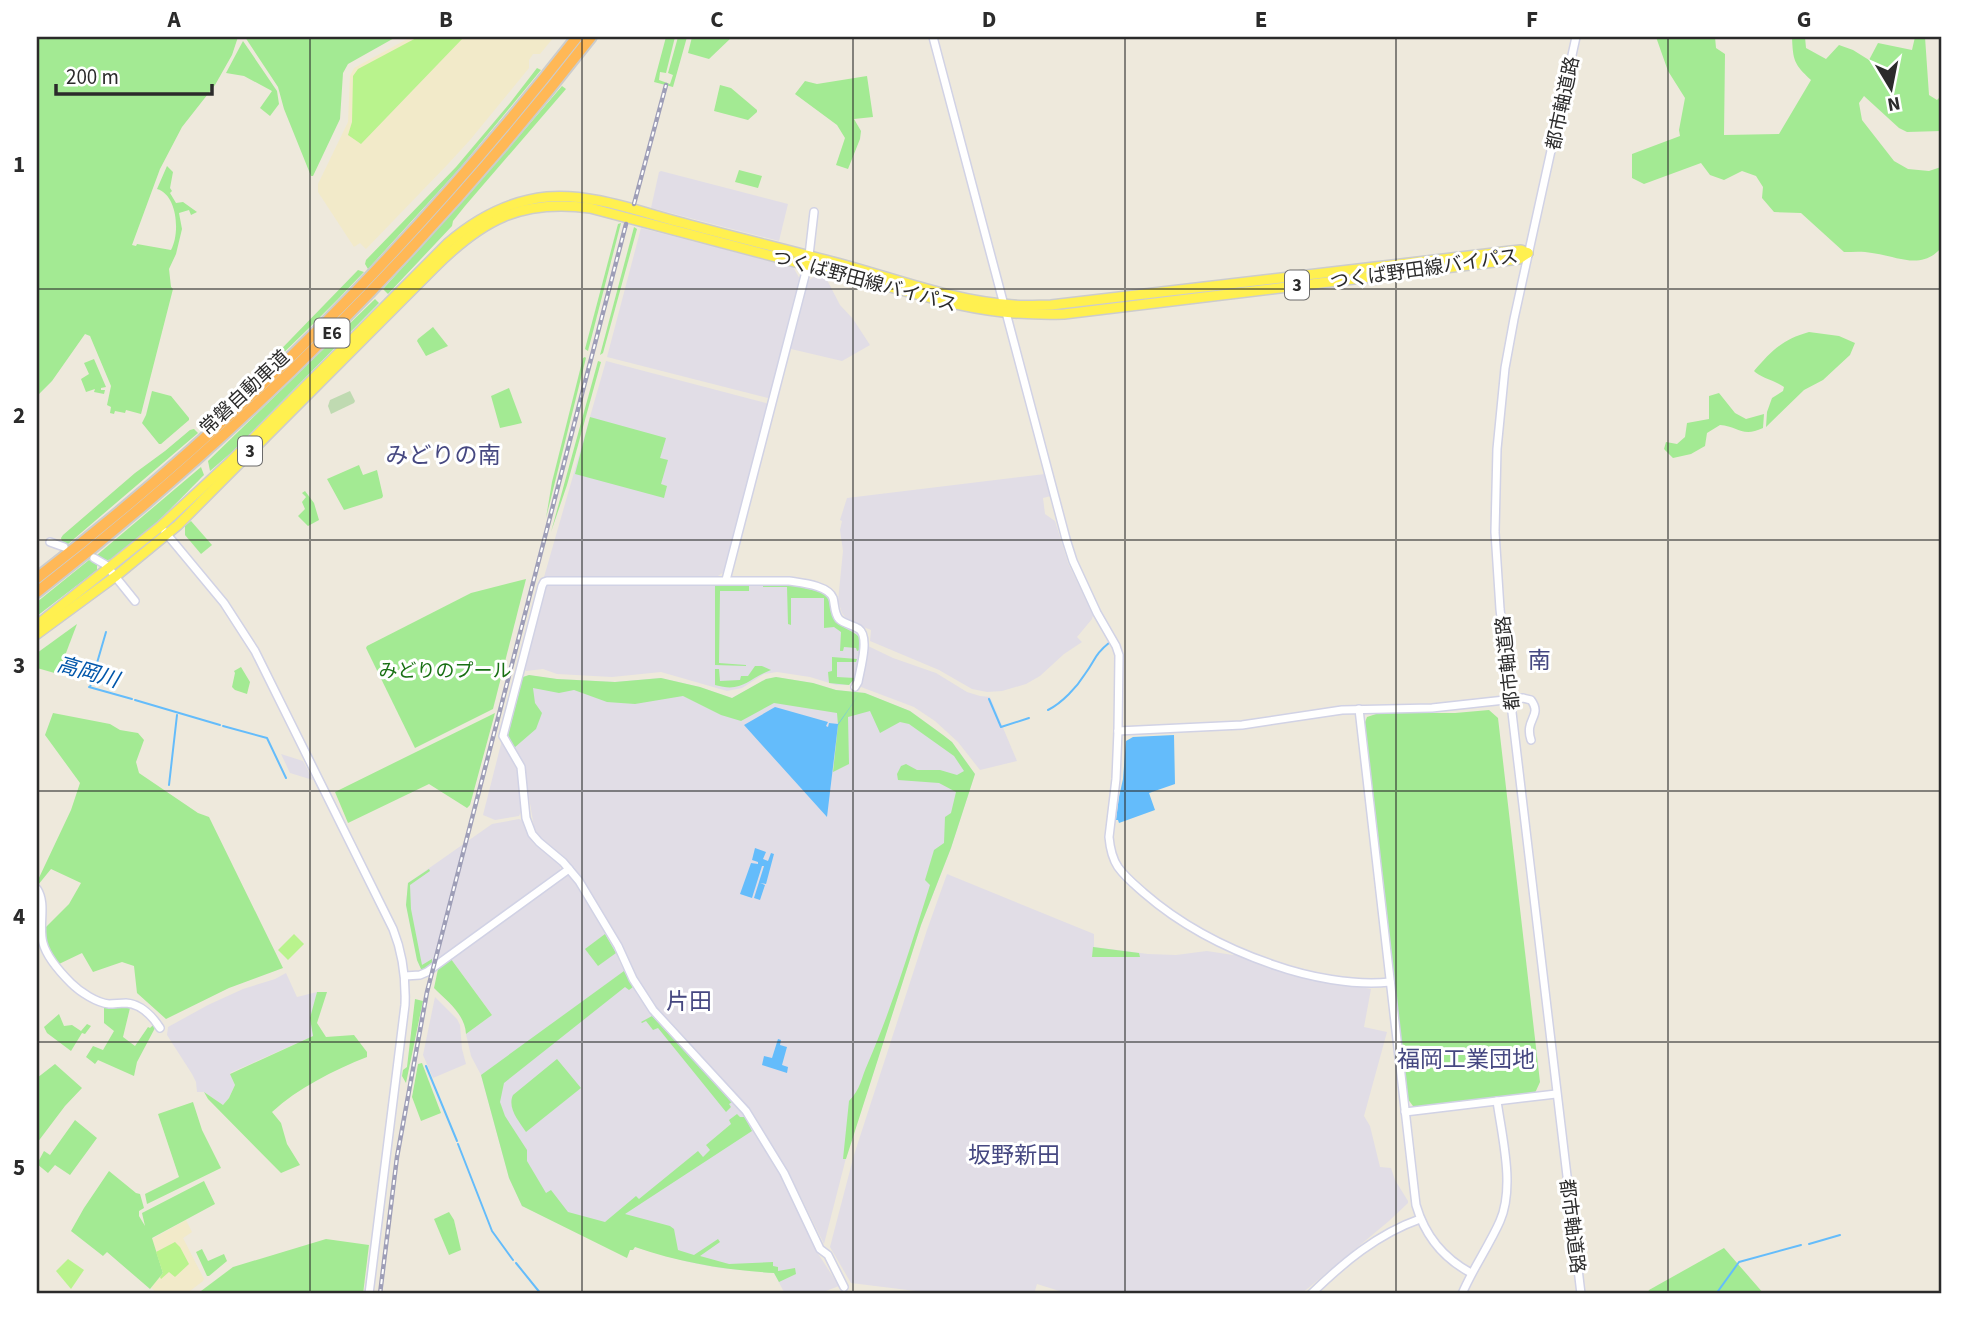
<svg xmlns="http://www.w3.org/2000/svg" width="1978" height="1331" viewBox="0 0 1978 1331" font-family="'Source Sans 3','Noto Sans JP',sans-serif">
<rect width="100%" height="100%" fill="#eee9dc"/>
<g fill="#e1dde6">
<path d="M661,171L788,204L779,241L651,208L659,172Z"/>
<path d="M641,228L793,267L800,279L770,397L768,398L607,357Z"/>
<path d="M819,274L825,276L840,305L853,319L870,345L842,361L791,349L790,347L807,281Z"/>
<path d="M606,361L766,403L768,405L724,572L718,576L544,577Z"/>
<path d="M1045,474L1051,496L1043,498L1045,514L1055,521L1068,563L1093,615L1092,619L1077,637L1082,642L1064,654L1040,676L1026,684L1002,691L987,692L972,689L939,670L870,641L871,630L848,621L842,613L838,601L843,551L840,530L842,521L840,520L847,498Z"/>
<path d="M548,584H788L825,593L837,622L845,628L858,633L862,641L855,680L849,685H836L810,677L777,672L764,674L742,688L727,691L661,672L612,677L557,674L543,669L526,671L525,669L546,586Z"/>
<path d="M868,646L893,658L936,673L967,692L980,696L990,697L1017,761L980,770L958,742L935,721L914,707L861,687Z"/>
<path d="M529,675L557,679L615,682L661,678L700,687L732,698L766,679L776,677L813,683L836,690L865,693L910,711L943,735L952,742L975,774L951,848L921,925L847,1154L824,1244L792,1179L748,1107L658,1009L647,995L627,959L623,946L582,878L563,856L543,841L537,833L534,827L524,768L508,735L523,677Z"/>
<path d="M502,740L518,772L521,812L519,816L495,820L483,815Z"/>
<path d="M281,754L303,761L313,780L290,773Z"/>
<path d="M519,819L523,821L533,843L561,865L560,870L424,969H421L417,960L406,905L408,883L492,824Z"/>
<path d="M947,874L1094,934V947L1148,954L1176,955L1207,951L1233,955L1238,953L1279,971L1371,989L1364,1027L1387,1032L1364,1116L1370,1126L1380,1167L1391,1168L1395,1180L1408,1201V1203L1389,1221L1301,1294H1161L1157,1292L1145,1294H1069L1037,1284L1034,1294H940L851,1283L830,1247L854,1155L927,930Z"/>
<path d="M566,876H569L576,884L615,949L620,963L638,996L653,1016L745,1117L779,1172L817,1252L839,1286L818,1294H785L774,1273L720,1268L688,1262L638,1248L598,1231L522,1206L509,1178L481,1075L471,1056L466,1034L492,1015L451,959Z"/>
<path d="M286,973L297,997L317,992L311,1018L313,1036L230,1073L235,1085L229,1098L223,1105L204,1092H197L196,1082L192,1074L167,1035L168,1027L208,1005L243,989L275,979Z"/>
<path d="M435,997L457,1019L460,1025L462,1049L466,1064L433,1078L423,1055Z"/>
</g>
<g fill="#f2eac9">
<path d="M411,37H554L540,54H533L529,60V68L470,140L448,164L366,249L360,243L354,247L318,192V184L348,122L350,76L354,68Z"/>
<path d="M186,1220L192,1232L183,1238L204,1279L203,1281L186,1294H157L151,1287L163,1273L152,1239Z"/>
</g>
<g fill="#a3ea93">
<path d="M37,37H238L232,55L215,85L182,127L160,169L132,245L136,246L137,244L171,250C180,234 178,195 157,189L167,166L173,172L170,188L172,191L170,193L176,203L183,202L197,212L191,215L189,210L179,213L182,229L176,254L169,269L171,287L173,289L141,414L126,410L125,413L115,411L114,414L110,413L111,407L107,405L111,386L90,336L85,334L52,381L37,396Z"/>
<path d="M245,37H396L348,64L343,73L340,119L313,176H311L284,109L278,87Z"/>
<path d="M666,37H675L666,73L660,72L659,80L670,84L673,75L668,73L678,37H687L673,87L654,82Z"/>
<path d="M692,37H732L709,59L688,53Z"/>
<path d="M1656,37H1715L1716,48L1725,54L1724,135L1779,134L1811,80C1794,64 1793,61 1792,37H1805L1806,48L1826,59L1839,45L1853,50L1869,60L1878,43L1912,50L1915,37H1925L1929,95L1937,100L1941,96V131L1907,132L1899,128L1864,96L1859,103L1862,120L1894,161L1908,169L1929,171L1941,167V248C1921,271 1897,256 1872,253C1863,251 1853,252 1844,252L1801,213L1774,212L1762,198L1763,187L1756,176L1742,171L1724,180L1710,175L1701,163L1644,184L1632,178V154L1680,136L1679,130L1685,98L1668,71Z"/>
<path d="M243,41L277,91L279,104L270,116L260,108L272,91L244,76L226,73Z"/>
<path d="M537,68L541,70L460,168L368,269L365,264L366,260L456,167L510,103Z"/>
<path d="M867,76L873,117L854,119L861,131L860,139L848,169L836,165L845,138L837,125L795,94L805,81L817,84Z"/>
<path d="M720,85L731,88L757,110V112L748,120L714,111Z"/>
<path d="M562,86L566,89L465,206L453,221L452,226L388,294L383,289L471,192Z"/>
<path d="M739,170L762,176L758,188L735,182Z"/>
<path d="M621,223L588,351L585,349L618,224Z"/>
<path d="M634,227L637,229L603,353L600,355Z"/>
<path d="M358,270L364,272C312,327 257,379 201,430L199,423L202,420L235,395L258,373Z"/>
<path d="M375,299L379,303L232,452L210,471L208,461Z"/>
<path d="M433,327L448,346L426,356L417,341L418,339Z"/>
<path d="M1809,332L1839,336L1855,343L1850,355L1823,380L1804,390L1766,427L1767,412L1772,398L1783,391L1784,387C1776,381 1759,377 1754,371C1771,351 1783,339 1809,332Z"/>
<path d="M585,357L586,358L546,518L552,482L583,358Z"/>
<path d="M94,359L106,387L101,388V390H105L104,394L94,392L95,389L86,392L81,379L89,374L84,363Z"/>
<path d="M598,361L601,362L567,485L551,532Z"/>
<path d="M509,388L522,423L500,428L491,396Z"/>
<path d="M152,391L171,396L189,418V420L161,444H159L142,423L146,415Z"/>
<path d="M1719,393L1735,413L1746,419L1764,414L1763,428C1742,438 1738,426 1720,425L1707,433L1705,446L1691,454L1673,458L1664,449L1666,442L1677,444L1685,437L1687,423L1709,419V396Z"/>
<path d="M590,417L666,438L660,458L668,460L661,484L667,486L664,498L575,474Z"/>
<path d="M194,429L198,433L68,544L62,542L61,538L63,535L135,473L165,451L190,430Z"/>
<path d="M359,465L363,475L377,470L383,496L382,498L344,510L327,479Z"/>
<path d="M201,467L204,475C191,488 122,561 107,560C104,560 100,557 97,555Z"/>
<path d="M305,491L314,503L319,520L308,526L298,516L305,509L302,502L306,497L302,493Z"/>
<path d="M191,521L212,545L201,554L185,535V526Z"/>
<path d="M89,560L97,563V570L37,616V602Z"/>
<path d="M526,579L493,709L415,748L366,648L367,646L471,593Z"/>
<path d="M715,584H749V591H720L719,663L746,665V666L715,665Z"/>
<path d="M763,584H788L825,593C831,601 830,611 836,620C843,630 856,630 862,641L860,650L857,651L856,648L844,647L843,651H840L841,632L834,627L824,628V598H791V625L788,624L787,587H763Z"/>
<path d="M77,624L58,674L37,668V653Z"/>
<path d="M832,657L857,659L856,662H837V677L855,678L849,685L829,683L828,672L832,671Z"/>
<path d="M755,666H762L771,670C747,679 743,693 715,685V669H719L720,681L740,680L741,676H748Z"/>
<path d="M241,667L250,682L247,694L235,690L232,687L235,673L234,671Z"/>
<path d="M529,675L557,679L615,682L661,678L700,687L732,698L766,679L776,677L813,683L836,690L865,693L910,711L943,735L952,742L975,774L951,848L921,925L846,1159H843L849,1101C861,1089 861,1078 868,1063C893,1005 911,945 930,885L925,880L934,850L944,843L945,817L951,813L956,792L939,783L898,780L897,774L901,766L906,764L917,770H940L957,775L964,771L954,756L909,724L900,722L880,733L870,711L848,717L849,764L833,772L838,725L837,713L774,703L741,721L721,715L683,696L635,704L607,702L574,690L559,693L533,688L535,703L542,713L536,729L514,748L508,735L523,677Z"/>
<path d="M1489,710L1498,718L1540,1082L1535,1093L1419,1107L1413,1106L1407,1098L1364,725L1367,717L1379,713H1455Z"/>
<path d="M53,713L110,724L120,730L138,733L144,740L136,762L139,773L198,813L209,817L283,968L229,988L166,1019L137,993L134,966L122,962L93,972L82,953L59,964L48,947L44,929L69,904L81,883L51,869L38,885L37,882L71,810L80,783L45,735Z"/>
<path d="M495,713L470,805L467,808L429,784L348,823L335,792Z"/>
<path d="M429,869L430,871L410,885L411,909L422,965L432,959V963L424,969H421L417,960L406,905L408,883Z"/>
<path d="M605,934L616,953L598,966L585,949Z"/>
<path d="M1093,947L1139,953L1140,957H1092Z"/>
<path d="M451,959L492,1015L466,1034C465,1014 447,1001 434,988L438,969Z"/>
<path d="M624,971L633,987L629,990L625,987L504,1083L500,1102L505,1116L527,1150V1161L546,1193L551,1190L568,1212L605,1222L636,1196L639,1199L698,1151L703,1157L710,1150L706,1145L731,1124L729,1120L737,1114L740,1117H745L752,1131L625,1214L670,1226L674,1229L678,1250L694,1255L718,1239L720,1242L700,1256L729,1264L773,1262V1266L778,1267V1271L795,1268L796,1274L779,1282L774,1273C727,1270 680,1263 635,1247L633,1250H630L627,1258L522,1206L509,1178L481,1075Z"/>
<path d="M317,992H327L317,1023L326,1037L354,1035L367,1052V1057C334,1070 298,1088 272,1112L281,1123L287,1144L300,1165L281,1173L208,1099L204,1092L223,1105L229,1098L235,1085L230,1074L313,1036L310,1018Z"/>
<path d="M415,999L423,1001L406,1083L402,1076L403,1070L407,1067Z"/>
<path d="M104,1006L130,1008L123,1037L135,1046L148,1027L150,1028L153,1025L155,1028L137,1062L134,1076L98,1060L95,1064L86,1057L93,1046L103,1050L114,1031L104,1023Z"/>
<path d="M59,1014L64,1026L72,1025L81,1031L87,1024L91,1026L85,1034L82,1033L71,1051L47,1033L44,1027Z"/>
<path d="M652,1016L732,1102L729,1104L731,1107L726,1112L658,1028L653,1030L646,1021L642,1023L641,1022Z"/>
<path d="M557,1059L581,1088L526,1132C519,1121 507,1108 513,1095Z"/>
<path d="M422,1063L441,1113L421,1121L412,1097L418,1064Z"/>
<path d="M55,1064L82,1088L65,1106L37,1143V1078Z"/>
<path d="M193,1102L202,1130L221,1168L147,1204L145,1194L179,1177L158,1114Z"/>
<path d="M75,1120L97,1138L70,1175L55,1165L48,1173L37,1164L44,1151L50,1155Z"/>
<path d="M109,1171L136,1193L140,1194L144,1208L139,1211V1216L145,1226L142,1213L204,1181L215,1204L152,1238L163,1273L150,1289L107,1252L103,1256L71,1231L84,1208Z"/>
<path d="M449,1212L454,1220L461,1250L449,1255L434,1219Z"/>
<path d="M326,1239L369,1245L363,1294H197L233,1267Z"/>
<path d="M1724,1248L1764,1294H1647L1649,1290Z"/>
<path d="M202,1249L208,1261L224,1254L227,1261L209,1276H207L196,1252Z"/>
</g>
<path fill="#bfdab1" d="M350,391L355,401L354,403L331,414L328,406L330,400Z"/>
<g fill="#b9f38d">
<path d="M418,37H464L361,144L348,135L352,122L353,76L358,69Z"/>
<path d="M294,934L304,944L288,960L278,950Z"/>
<path d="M175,1242L180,1247L189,1264L175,1277L169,1272L161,1279L160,1277L163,1273L156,1252Z"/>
<path d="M68,1259L84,1270L71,1289L56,1271Z"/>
</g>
<g fill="#64bcfb">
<path d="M860,693L838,725L827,817L744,725L775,707L828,722L826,726L828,727L829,723L838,724Z"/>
<path d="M1174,735L1175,784L1149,793L1155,810L1119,823L1118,820H1116L1119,797L1123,779L1126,741L1133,737Z"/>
<path d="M755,848L766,852L763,859L768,861L771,853L774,854L766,884L760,883L765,885L760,900L754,898L764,866H762L752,898L740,894L751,863L758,864V862L752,860Z"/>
<path d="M778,1039L781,1040L780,1045L787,1047L782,1065L788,1067L787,1073L762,1065L764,1056L772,1058Z"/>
</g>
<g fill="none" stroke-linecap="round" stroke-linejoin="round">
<g stroke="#64bcfb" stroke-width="2">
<path d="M89,687L132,699"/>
<path d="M90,687L106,632"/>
<path d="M989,699L1001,727L1029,718"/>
<path d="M135,700L220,725"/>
<path d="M1048,710C1062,703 1077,687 1085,674C1096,659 1094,655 1110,642"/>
<path d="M223,726L267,738L286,778"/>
<path d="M169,785L177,715"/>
<path d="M426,1066L457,1141"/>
<path d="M458,1144L492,1231L513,1260"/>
<path d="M1809,1244L1840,1235"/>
<path d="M516,1263L541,1294"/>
<path d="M1716,1294L1739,1262L1801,1245"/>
</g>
<defs>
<g id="tertiary">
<path d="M933,37L1066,539L1073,561L1097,613L1116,646L1119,655L1118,731L1116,779L1109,837C1110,848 1112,858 1118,867C1125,877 1135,885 1144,893C1182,926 1227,949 1274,965C1308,977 1354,986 1390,982"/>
<path d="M1576,37L1514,319L1505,368L1497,449L1495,532L1500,609L1513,721L1581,1294"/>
<path d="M165,532L224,603L255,651L393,929C403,954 406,979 405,1005L369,1294"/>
<path d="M50,542L64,547"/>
<path d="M94,558L106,565L135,601"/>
<path d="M726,580L808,264L814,212"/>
<path d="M1359,709L1416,1205C1425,1236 1443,1258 1471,1273"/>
<path d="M1118,731L1242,725L1342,710L1432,708L1523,698L1531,700C1543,716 1524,719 1531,740"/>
<path d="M37,889C47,904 38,925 43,943C47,958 60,972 71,983C80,992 97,1003 109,1004C115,1004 120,1003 126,1003C141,1004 153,1017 160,1028"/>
<path d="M405,976L420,975L427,972L569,869"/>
<path d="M1405,1112L1556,1094"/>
<path d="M844,1287L828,1255L820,1249L784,1173L746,1111L653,1010L633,979L618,946L579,881L563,862L539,842L532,834L526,818L521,767L503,736L542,586L544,582L547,581H789C801,583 828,585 833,598C835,605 834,613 839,619C844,624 853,625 859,629C870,637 860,670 858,682L855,687"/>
<path d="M1311,1294C1343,1263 1377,1234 1420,1219"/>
<path d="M1462,1294C1473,1268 1489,1246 1500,1221C1515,1187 1502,1137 1497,1101"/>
</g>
<g id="primary">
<path d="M37,625L161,526L230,462L448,243C477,218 508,201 547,197C593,193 639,212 683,223C738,238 793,251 848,266C902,281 958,302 1014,305C1026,306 1039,305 1051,305L1511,251L1521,250L1528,253"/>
<path d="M37,634L116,576L178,525L434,268C482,220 520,199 590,208L943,301C986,312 1020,315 1064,314L1519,259L1528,253"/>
</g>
<g id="motorway">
<path d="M37,578C239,422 420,237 577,37"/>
<path d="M37,592C245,430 429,245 591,37"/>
</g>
</defs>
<use href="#tertiary" stroke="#d1d2e5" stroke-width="10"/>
<use href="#primary" stroke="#ccc" stroke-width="12"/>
<use href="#motorway" stroke="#ccc" stroke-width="14"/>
<use href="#tertiary" stroke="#fff" stroke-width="7"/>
<use href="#primary" stroke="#fff050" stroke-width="9"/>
<use href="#motorway" stroke="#ffb856" stroke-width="10"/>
<defs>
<g id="rail">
<path d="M634,204L666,85"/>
<path d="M380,1294L397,1157L427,992L626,224"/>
</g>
</defs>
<use href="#rail" stroke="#9e9eb7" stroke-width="4.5"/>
<use href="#rail" stroke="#fff" stroke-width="2" stroke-dasharray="5" stroke-linecap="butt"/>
</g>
<path fill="none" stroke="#2b2b2b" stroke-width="2" stroke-opacity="0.55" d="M310,37V1294M582,37V1294M853,37V1294M1125,37V1294M1396,37V1294M1668,37V1294M37,289H1941M37,540H1941M37,791H1941M37,1042H1941"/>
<g text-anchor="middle" stroke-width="6" stroke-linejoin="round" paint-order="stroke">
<g fill="#fff" stroke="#6b6b6b" stroke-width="2">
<rect x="1285" y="270.5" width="24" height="29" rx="5"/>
<rect x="314.5" y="318.5" width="35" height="29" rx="5"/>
<rect x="238" y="436.5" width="24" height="29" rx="5"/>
</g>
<g font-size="18" font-weight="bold" fill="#2b2b2b">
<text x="1297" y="291">3</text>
<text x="332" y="339">E6</text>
<text x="250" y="457">3</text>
</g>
<g font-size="19" fill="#2b2b2b" stroke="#fff">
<text transform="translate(1562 103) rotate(-78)" y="7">都市軸道路</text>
<text transform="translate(1424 268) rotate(-8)" y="7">つくば野田線バイパス</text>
<text transform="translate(865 280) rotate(15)" y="7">つくば野田線バイパス</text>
<text transform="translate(244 392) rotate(-43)" y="7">常磐自動車道</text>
<text transform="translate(1507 663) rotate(-96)" y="7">都市軸道路</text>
<text transform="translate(1573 1226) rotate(83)" y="7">都市軸道路</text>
</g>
<g font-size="19" fill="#187013" stroke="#fff">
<text x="445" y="677">みどりのプール</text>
</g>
<g font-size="21" font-style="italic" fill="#0056aa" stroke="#fff">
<text transform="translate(88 672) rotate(16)" y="7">高岡川</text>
</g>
<g font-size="23" fill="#464881" stroke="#fff">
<text x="443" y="463">みどりの南</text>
<text x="1539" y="668">南</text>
<text x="689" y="1009">片田</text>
<text x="1466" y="1067">福岡工業団地</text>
<text x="1014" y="1163">坂野新田</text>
</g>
</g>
<rect width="1978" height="1331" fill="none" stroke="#ffffff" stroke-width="77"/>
<g transform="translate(1891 88) rotate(170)" stroke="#ffffff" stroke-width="5" paint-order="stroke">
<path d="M0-5L12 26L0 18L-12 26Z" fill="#2b2b2b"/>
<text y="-10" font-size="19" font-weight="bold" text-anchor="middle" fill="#2b2b2b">N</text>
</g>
<path d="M56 84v10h156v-10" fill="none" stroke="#2b2b2b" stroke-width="3.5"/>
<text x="66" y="84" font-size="21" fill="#2b2b2b" stroke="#ffffff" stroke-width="5" paint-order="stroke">200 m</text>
<rect x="38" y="38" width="1902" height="1254" fill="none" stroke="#2b2b2b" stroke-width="2.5"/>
<g font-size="23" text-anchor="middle" font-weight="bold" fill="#2b2b2b">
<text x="174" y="27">A</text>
<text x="446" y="27">B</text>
<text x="717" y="27">C</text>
<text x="989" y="27">D</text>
<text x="1261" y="27">E</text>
<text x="1532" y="27">F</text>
<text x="1804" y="27">G</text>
<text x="19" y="172">1</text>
<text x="19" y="423">2</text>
<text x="19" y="673">3</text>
<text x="19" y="924">4</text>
<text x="19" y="1175">5</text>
</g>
</svg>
